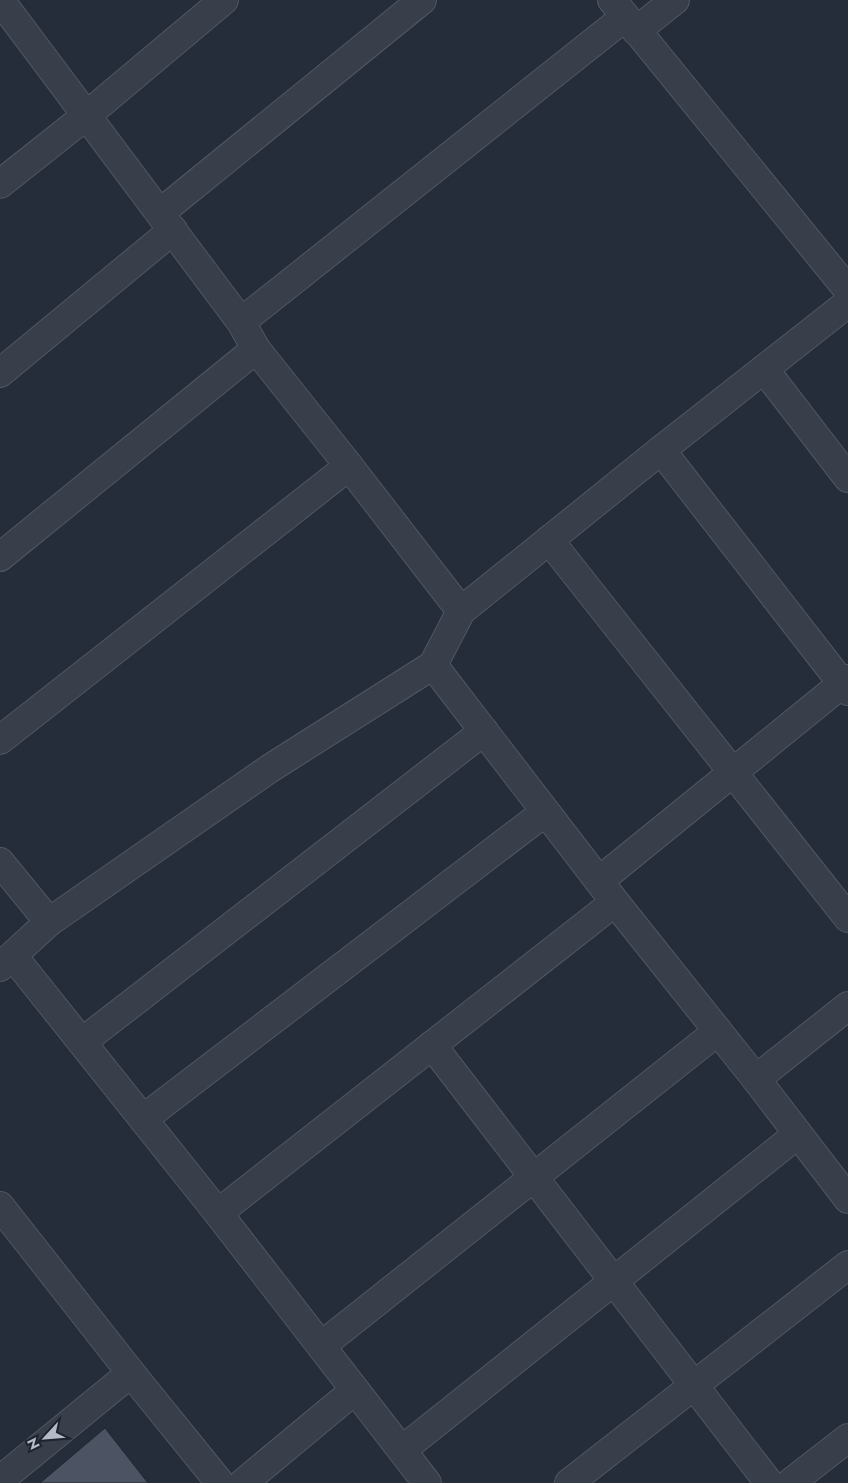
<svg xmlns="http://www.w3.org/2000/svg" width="848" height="1483" viewBox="0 0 848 1483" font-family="Jost,sans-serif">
<rect width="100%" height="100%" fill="#252c3a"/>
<path fill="#4c5463" stroke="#202631" d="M105,1428L148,1483H40Z"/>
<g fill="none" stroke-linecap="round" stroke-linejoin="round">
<defs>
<g id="minor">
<path d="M0,0L241,322L256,349L349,466L461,611"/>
<path d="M612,0L848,290"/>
<path d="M636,31L675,0"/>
<path d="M0,184L87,115L224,0"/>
<path d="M160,213L422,0"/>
<path d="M241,322L625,17"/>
<path d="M764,369L848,478"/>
<path d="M0,373L173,230"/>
<path d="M661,450L848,691"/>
<path d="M549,540L848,918"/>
<path d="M0,557L256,349"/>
<path d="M433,665L615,902L756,1079L848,1199"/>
<path d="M0,740L349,466"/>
<path d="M0,862L49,922"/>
<path d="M599,881L848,679"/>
<path d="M13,956L218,1213L427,1483"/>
<path d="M0,967L49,922L269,769L433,665L461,611L661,450L848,303"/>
<path d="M82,1042L484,731"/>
<path d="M432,1045L769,1483"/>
<path d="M756,1079L848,1006"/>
<path d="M143,1119L545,812"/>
<path d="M0,1206L131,1373L220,1483"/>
<path d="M218,1213L615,902"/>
<path d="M321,1346L718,1031"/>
<path d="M402,1450L798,1134"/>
<path d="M0,1480L131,1373"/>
<path d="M243,1483L355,1390"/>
<path d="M569,1483L848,1265"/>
<path d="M790,1483L848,1438"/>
</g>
</defs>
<use href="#minor" stroke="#515762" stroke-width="30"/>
<use href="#minor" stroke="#393f4a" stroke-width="28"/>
</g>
<g transform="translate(45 1438) rotate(244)" stroke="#1e242f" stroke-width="4" paint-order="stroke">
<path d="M0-4L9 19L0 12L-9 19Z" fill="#b4bac6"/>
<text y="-8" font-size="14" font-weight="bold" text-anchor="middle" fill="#b4bac6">N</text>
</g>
</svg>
